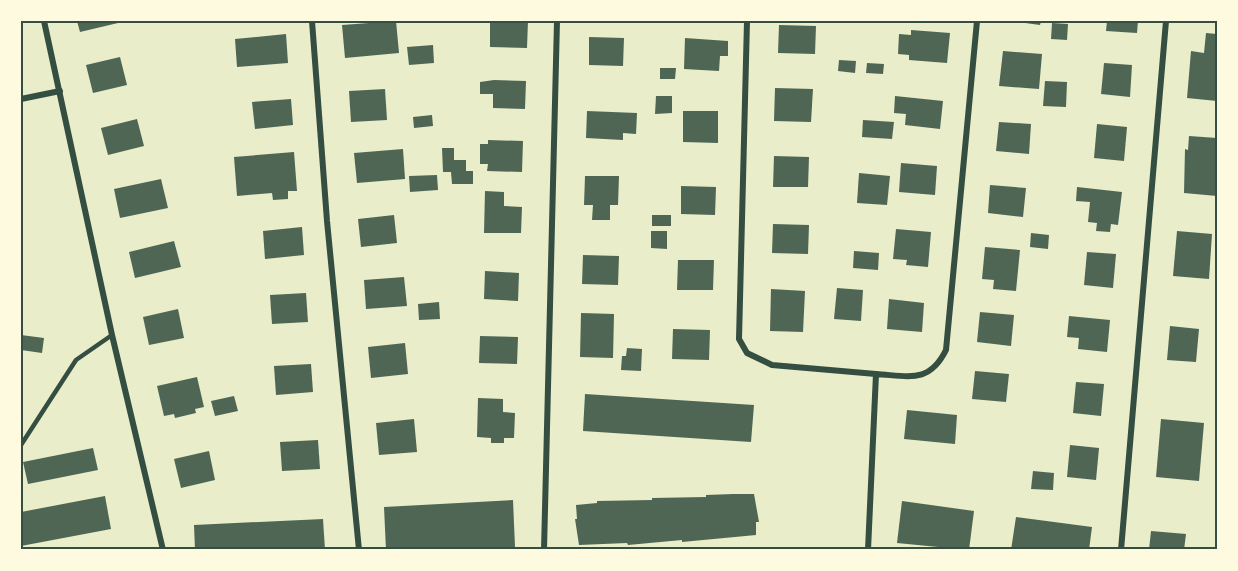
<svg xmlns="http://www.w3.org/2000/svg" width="1238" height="571" viewBox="0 0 1238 571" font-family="Montserrat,sans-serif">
<rect width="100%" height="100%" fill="#e9edc9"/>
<g fill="#4f6655">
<path d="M77,21H117L118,23L80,32Z"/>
<path d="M396,21L399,53L345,58L342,25Z"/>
<path d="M490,21H528L527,48L490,47Z"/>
<path d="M1011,21H1041L1040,25Z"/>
<path d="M1107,21H1138L1137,33L1106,31Z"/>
<path d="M1052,23L1068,24L1067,40L1051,39Z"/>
<path d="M779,25L816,26L815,54L778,53Z"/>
<path d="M911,30L950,33L947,63L909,60V55L898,54L899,34L911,35Z"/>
<path d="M1206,33L1217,34V101L1187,98L1191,51L1204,53Z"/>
<path d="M286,34L288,63L237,67L235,39Z"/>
<path d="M589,37L624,38L623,66L589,65Z"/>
<path d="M685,38L728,41V56H720L719,71L684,69Z"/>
<path d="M433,45L434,63L409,65L407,47Z"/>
<path d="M1003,51L1042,54L1039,89L999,86Z"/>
<path d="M120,57L127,85L93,93L86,65Z"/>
<path d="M839,60L856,61L855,73L838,71Z"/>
<path d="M867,63L884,64L883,74L866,73Z"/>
<path d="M1104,63L1132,65L1130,97L1101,94Z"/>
<path d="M660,68H676L675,79H660Z"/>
<path d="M494,80L526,81L525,109L493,108V94H480V82Z"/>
<path d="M1045,81L1067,82L1066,107L1043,106Z"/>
<path d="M775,88L813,89L811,122L774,121Z"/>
<path d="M385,89L387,120L351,122L349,91Z"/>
<path d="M656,96H672V113L655,114Z"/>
<path d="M895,96L943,101L940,129L905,125L906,114L894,113Z"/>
<path d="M291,99L293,125L255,129L252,102Z"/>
<path d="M587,111L637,113L636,134L623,133V140L586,138Z"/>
<path d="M683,111H718V143L683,142Z"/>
<path d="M432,115L433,126L414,128L413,117Z"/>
<path d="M137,119L144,146L108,155L101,128Z"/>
<path d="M863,120L894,122L892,139L862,137Z"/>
<path d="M999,122L1031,124L1029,154L996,151Z"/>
<path d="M1097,124L1127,127L1124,161L1094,158Z"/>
<path d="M1189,136L1217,138V196L1184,193L1185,149L1188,150Z"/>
<path d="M488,140L523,141L522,172L487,171L488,164H480V144H488Z"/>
<path d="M442,148H454V160H466V171H473V184H452L451,172H443Z"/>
<path d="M403,149L405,179L357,183L354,153Z"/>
<path d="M294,152L297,191H288V199L273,200L272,193L237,196L234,157Z"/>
<path d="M774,156L809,157L808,187H773Z"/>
<path d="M901,163L937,166L935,195L899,192Z"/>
<path d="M859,173L890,176L887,205L857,203Z"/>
<path d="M437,175L438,190L410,192L409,176Z"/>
<path d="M585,176H619L618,205H610V220H592L593,205H584Z"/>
<path d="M161,179L168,208L120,218L114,189Z"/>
<path d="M990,185L1026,188L1023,217L988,213Z"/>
<path d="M681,186L716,187L715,215L681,214Z"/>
<path d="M1077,187L1122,192L1118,225L1111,224L1110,232L1096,231L1097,223L1088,222L1090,202L1076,201Z"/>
<path d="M485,191L504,192V206L522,207L521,233H484Z"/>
<path d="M394,215L397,243L361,247L358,219Z"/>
<rect x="652" y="215" width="19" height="11"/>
<path d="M773,224L809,225L808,254L772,253Z"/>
<path d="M302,227L304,255L265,259L263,231Z"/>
<path d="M896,229L931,232L928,267L906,265L907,260L893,259Z"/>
<path d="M651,231H667V249L651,248Z"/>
<path d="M1177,231L1212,234L1209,279L1173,276Z"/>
<path d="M1031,233L1049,235L1048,249L1030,247Z"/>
<path d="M174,241L181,267L135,278L129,252Z"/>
<path d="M985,247L1020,250L1016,291L993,289L994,280L982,279Z"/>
<path d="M854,251L879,253L878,270L853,268Z"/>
<path d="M1087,252L1116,254L1113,288L1084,285Z"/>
<path d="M583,255L619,256L618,285L582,284Z"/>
<path d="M678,260H714L713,290H677Z"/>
<path d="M485,271L519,273L518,301L484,299Z"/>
<path d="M404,277L407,306L366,309L364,280Z"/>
<path d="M837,288L863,290L861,321L834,319Z"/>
<path d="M771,289L805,291L803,332L770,331Z"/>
<path d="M306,293L308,322L272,324L270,295Z"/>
<path d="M889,299L924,303L922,332L887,329Z"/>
<path d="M439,302L440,319L419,320L418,304Z"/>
<path d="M178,309L184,338L149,345L143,317Z"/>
<path d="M980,312L1014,315L1011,346L977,342Z"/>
<path d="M581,313L614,314L613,358L580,357Z"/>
<path d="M1069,316L1110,320L1107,352L1078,349L1079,338L1067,337Z"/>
<path d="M1170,326L1199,329L1196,362L1167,360Z"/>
<path d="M673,329L710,330L709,360L672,359Z"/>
<path d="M21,335L44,338L42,353L21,350Z"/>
<path d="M480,336L518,337L517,364L479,363Z"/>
<path d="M405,343L408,374L371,378L368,347Z"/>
<path d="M627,348L642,349L641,371L621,370L622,356H626Z"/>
<path d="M311,364L313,392L276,395L274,366Z"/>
<path d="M975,371L1009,374L1006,402L972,399Z"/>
<path d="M197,377L204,407L195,409L196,413L175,418L174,414L164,416L157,386Z"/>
<path d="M1076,382L1104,384L1101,416L1073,413Z"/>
<path d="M585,394L754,405L751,442L583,431Z"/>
<path d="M234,396L238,411L215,416L211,401Z"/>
<path d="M478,398L503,399V412L515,413L514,438H504V443H491V438L477,437Z"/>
<path d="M907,410L957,415L955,444L904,439Z"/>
<path d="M414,419L417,452L379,455L376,423Z"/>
<path d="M1161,419L1204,423L1199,481L1156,477Z"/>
<path d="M318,440L320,469L282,471L280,442Z"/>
<path d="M1070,445L1099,448L1096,480L1067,477Z"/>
<path d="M93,448L98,470L28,484L23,462Z"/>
<path d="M209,451L215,480L181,488L174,459Z"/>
<path d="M1033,471L1054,473L1053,490L1031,489Z"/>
<path d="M733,494H754L759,522H756V535L682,542V540L628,545L627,543L579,545L575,519H577L576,505L597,503V501L652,500V498L706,497V495Z"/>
<path d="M105,496L111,529L21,546V512Z"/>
<path d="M513,500L515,547L386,550L384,507Z"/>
<path d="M902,501L974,511L969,550L897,543Z"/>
<path d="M1016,517L1092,527L1089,550H1011Z"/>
<path d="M323,519L325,550H195L194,525Z"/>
<path d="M1151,531L1186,534L1184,550H1149Z"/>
</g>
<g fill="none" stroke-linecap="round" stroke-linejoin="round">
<path stroke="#344e41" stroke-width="4.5" d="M21,445L76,360L112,335"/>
<g stroke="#344e41" stroke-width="6">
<path d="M44,21L112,335L163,550"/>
<path d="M312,21L327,221L359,550"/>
<path d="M747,21L739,339L747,353L772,365L876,374"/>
<path d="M21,99L60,91"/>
<path d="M544,550L557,21"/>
<path d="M868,550L876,374C909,376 929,384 946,350L977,21"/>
<path d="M1121,550L1166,21"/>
</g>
</g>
<rect width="1238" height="571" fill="none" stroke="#fefae0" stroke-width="45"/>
<rect x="22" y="22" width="1194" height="526" fill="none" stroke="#344e41" stroke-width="2"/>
</svg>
